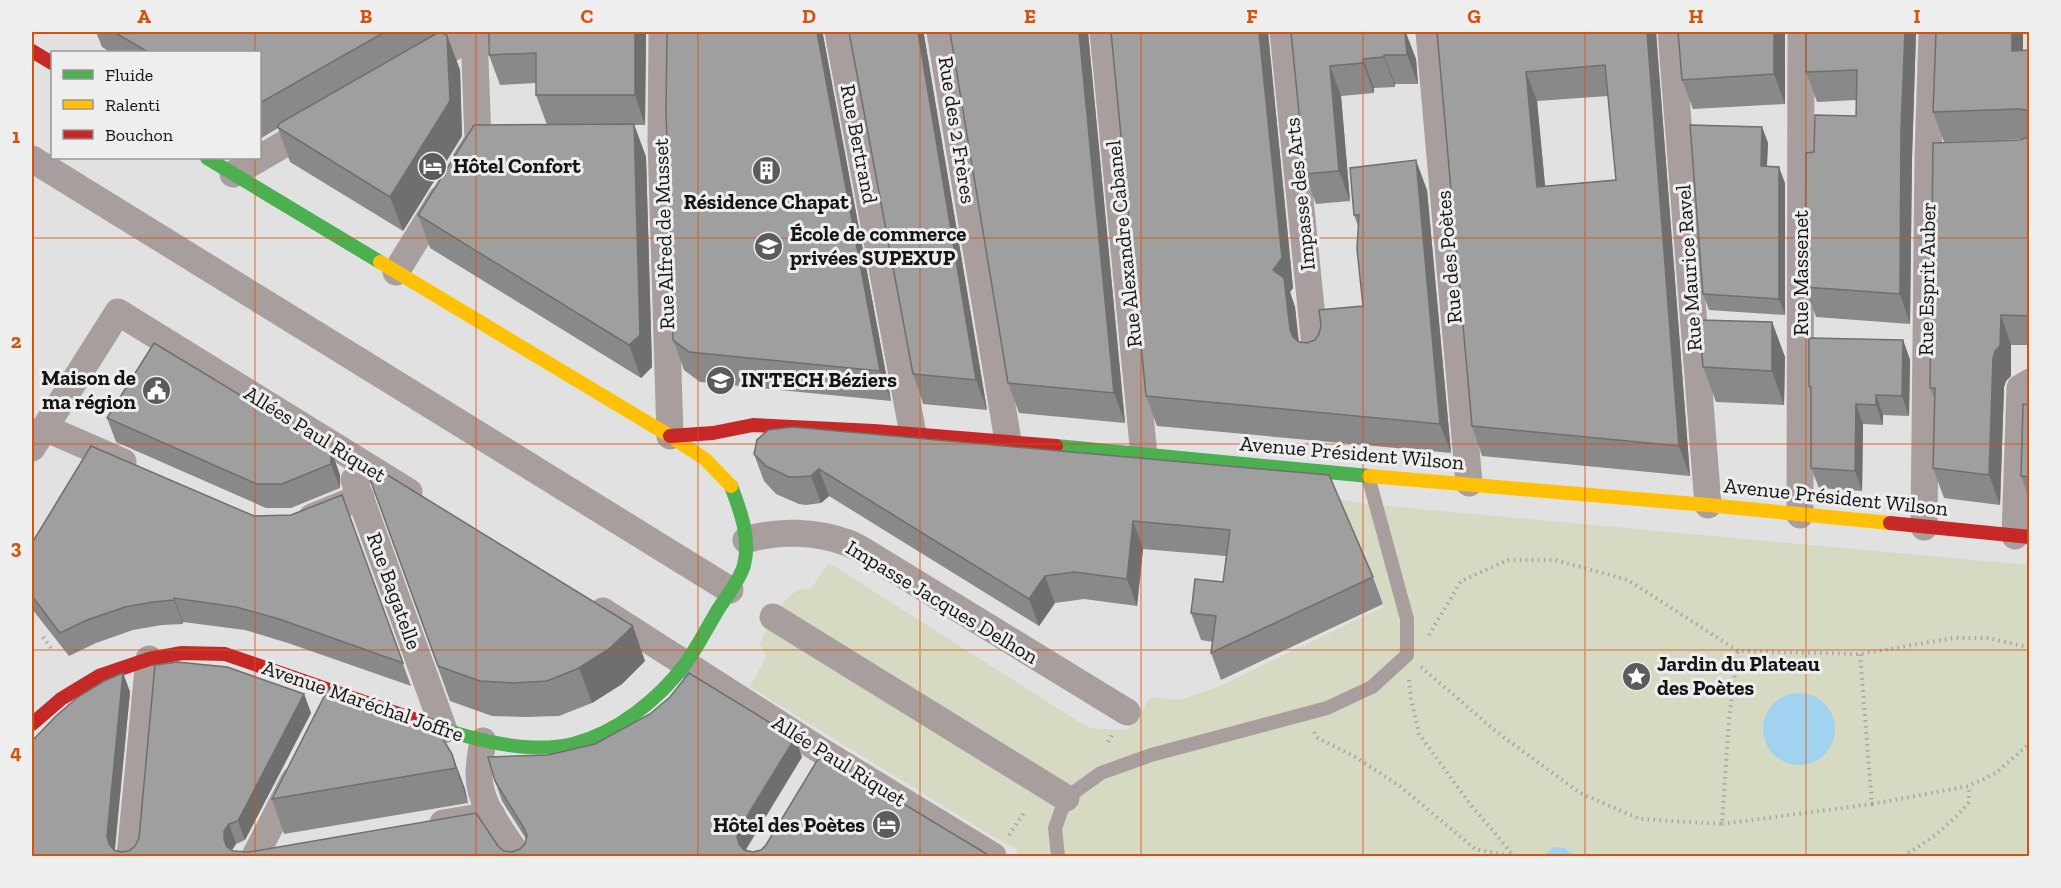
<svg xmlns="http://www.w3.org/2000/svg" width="2061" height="888" viewBox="0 0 2061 888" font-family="'Zilla Slab',serif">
<rect width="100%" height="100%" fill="#e1e1e1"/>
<path fill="#d7dac3" d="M1339,499L1365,504L2029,565V856H1017V849L992,836L750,687L766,657L760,644C765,630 782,598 797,591C801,589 807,589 811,588L829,563L1089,728L1128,730L1151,697L1180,700L1220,686L1385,606Z"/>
<g fill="#a1d2f0">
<circle cx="1799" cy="729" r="36"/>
<path d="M1556,847L1565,848L1576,856H1546V853Z"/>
</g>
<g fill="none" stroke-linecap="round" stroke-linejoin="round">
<g stroke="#aaa4a4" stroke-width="4" stroke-dasharray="1.5 4.5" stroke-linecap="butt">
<path d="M1429,635L1461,581L1508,560H1555L1628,580L1738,651L1860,654L1954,638H1989L2030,648"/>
<path d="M43,637L52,649"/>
<path d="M1421,667L1498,733L1580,793L1640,819L1722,824L1729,719L1738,651"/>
<path d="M1409,680L1411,699L1419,734L1470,804L1514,856"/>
<path d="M1314,732L1318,738L1357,758L1401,787L1475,849L1510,856"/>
<path d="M1108,742L1113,733"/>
<path d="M1872,804L1969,786L1996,773L2030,743"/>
<path d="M1722,824L1872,804L1860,654"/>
<path d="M1009,835L1024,813"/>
<path d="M1204,856H1223"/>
<path d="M1903,856C1928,842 1950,825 1969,802V786"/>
</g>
<path stroke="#a89e9e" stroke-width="14" d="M1058,856L1055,828L1066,798L1101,773L1151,755L1327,708L1372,687L1407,655V619L1368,476"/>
<g stroke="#a89e9e" stroke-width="27">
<path d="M662,32L661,141L670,436"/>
<path d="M838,32L913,434"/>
<path d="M940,32L1008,441"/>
<path d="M1103,32L1144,456"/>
<path d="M1283,32L1316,357"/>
<path d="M1429,32L1469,483"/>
<path d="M1671,32L1708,505"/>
<path d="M421,66L474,35L485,32"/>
<path d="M32,159L730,590"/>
<path d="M466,159L478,140L474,32"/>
<path d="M233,174L315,126"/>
<path d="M396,272L441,199"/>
<path d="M45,428L123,462"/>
<path d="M32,448L118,312L409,492"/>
<path d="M354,480L444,730"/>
<path d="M1800,515L1801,32"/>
<path d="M312,517L361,497"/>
<path d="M1924,527L1928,158L1932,32"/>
<path d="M2015,536L2020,388L2030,382"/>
<path d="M746,540C777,530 816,531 848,543C858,547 867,553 877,559L1127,712"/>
<path d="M603,611L823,752L993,856"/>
<path d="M773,617L1066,798"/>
<path d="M483,741C481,752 479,764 479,775C479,805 503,832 518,856"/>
<path d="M443,823L492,815"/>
<path d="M130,856L149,659"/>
<path d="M255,856L294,780"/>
</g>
<g stroke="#4caf50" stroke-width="14">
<path d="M207,158L380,262"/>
<path d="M1056,446L1369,476"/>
<path d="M425,723C467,738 528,755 573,744C617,733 659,699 686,663C698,646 708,626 719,608C726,597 741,578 744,565C751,538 740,510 731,486"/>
</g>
<g stroke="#ffc107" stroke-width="14">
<path d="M380,262L670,436L705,459L731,486"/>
<path d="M1369,476L1708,505L1890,523"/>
</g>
<g stroke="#c62828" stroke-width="14">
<path d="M32,51L52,63"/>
<path d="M670,436L713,433L753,425L874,431L1056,446"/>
<path d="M1890,523L2030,537"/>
<path d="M32,724L61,699L99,676L149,659L182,653L225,654L425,723"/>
</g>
</g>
<g fill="#898989" fill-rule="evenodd">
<path d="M96,32H448L444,34L447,35L460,70L462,136L403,231L290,162L278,128L260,139V52H110L102,47Z"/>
<path d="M489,32H646L645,125H634L646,157L652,367L641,378L430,248L418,215L547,125L536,95V83L500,85L489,55Z"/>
<path d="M950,32H1088L1125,423L1019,413L1008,383Z"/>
<path d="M1111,32H1268L1293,288L1290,292L1295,307L1299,341L1307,343L1315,340L1363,306L1358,226L1354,215L1427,190L1451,453L1157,426L1146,396Z"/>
<path d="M1291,32H1406L1416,59L1418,84H1395V87L1374,88V93L1341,96L1350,201L1316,204L1305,174Z"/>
<path d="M1437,32H1656L1690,476L1482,456L1472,426ZM1608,96L1616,180L1545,186L1537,101Z"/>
<path d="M1785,32V104L1693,109L1682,80Z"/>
<path d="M1916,32L1912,158L1910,324L1816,317L1805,287L1814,152L1856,116V100L1817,102L1806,72Z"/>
<path d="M1936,32H2023V51L2030,50V345H2011V376L2006,381L2004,387L2000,505L1944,498L1933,468L1935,400L1930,388L2020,140L2025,139L1944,142L1933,112Z"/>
<path d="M823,35L891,401L700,382L684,370L673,340Z"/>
<path d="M924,35L987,410L923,404L913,374Z"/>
<path d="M1762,127L1768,143L1767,166L1785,183V315L1709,310L1703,294Z"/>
<path d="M1772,322L1785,357L1784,405L1716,402L1703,367Z"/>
<path d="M1903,340L1910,360L1909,416L1883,415V425L1863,424L1862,491L1819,488L1811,468V393L1809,386Z"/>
<path d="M2030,405V501L2021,476Z"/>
<path d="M107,418L331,450L340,475V488L291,508H266L116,442Z"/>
<path d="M754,454L1329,475L1373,577L1383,604L1221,680L1211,653L1213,642L1201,640L1191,613L1223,582L1226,556L1143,549L1137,606L1084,599L1055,603L1039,626L829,496L821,503L806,505L799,504L776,494L764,481Z"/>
<path d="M370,479L645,661L622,684L592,703L559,716L526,717L492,716L450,701Z"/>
<path d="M342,495L411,686L288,643L245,630L183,622V624L162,625L133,630L96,643L69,656L32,609V543L254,516L291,515Z"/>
<path d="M123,673L130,692L115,850L121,852L129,851L135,846L304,694L311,713L245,840L236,844L232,850L233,851L249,852L498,846L504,851L512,852L520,849L525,844L526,839L502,801L495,781L802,757L746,850L753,852L990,856H32Z"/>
<path d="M452,754L465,789L468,803L284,834L272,799Z"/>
</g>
<g fill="#6f6f6f">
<path d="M635,32H646L645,125L635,95Z"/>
<path d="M817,32H823V35L891,401L880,371Z"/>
<path d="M918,32H925L924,35L987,410L976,380Z"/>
<path d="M1079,32H1088L1125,423L1114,393Z"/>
<path d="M1259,32H1268L1293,288L1290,292L1295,307L1300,359L1290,329L1273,270Z"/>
<path d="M1405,32L1416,59L1418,84L1407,55Z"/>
<path d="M1647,32H1656L1690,476L1679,446Z"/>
<path d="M1774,32H1785V104L1774,74Z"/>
<path d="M1905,32H1916L1912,158L1910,324L1900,294L1901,128Z"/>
<path d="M2012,32H2023V80L2012,51Z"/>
<path d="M447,35L460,70L462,136L403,231L390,197Z"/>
<path d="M1384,55L1395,84V87L1384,57Z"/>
<path d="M1363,59L1374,88V93L1363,63Z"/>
<path d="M1330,66L1341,96L1350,201L1339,171Z"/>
<path d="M1526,72L1537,101L1548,217L1537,187Z"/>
<path d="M634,124L646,157L652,367L641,378L629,345Z"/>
<path d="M1762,127L1768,143L1766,181L1761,166Z"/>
<path d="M1416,160L1427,190L1451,453L1440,424Z"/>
<path d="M1779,167L1785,183V315L1779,299Z"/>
<path d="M2001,315L2011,345V376L2006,381L2004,387L2000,505L1989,475L1993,358L1995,351Z"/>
<path d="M1772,322L1785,357L1784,405L1772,371Z"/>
<path d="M1903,340L1910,360L1909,416L1902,396Z"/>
<path d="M1876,395L1883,415V425L1876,405Z"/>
<path d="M1856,404L1863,424L1862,491L1855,471Z"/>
<path d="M331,450L340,475V488L331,464Z"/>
<path d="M819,469L829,496L821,503L811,476Z"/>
<path d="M1133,521L1143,549L1137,606L1127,579Z"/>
<path d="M1045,576L1055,603L1039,626L1029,599Z"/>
<path d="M174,598L183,622V624L174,600Z"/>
<path d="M633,626L645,661L622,684L592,703L579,668Z"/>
<path d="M123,673L130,692L114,855L109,844L107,836Z"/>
<path d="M304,694L311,713L245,840L238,821Z"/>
<path d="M795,738L802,757L746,848L744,856L737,837L739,829Z"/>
<path d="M452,754L465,789L468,803L456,768Z"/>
<path d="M229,824L236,844L232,850L231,856L224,840V831Z"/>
</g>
<g fill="#9f9f9f" stroke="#6f6f6f" stroke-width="1.5" fill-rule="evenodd">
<path d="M114,32H385L260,103V52H148Z"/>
<path d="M439,32L447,35L450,101L390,197L277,127L280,123Z"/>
<path d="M489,32H635V95H536V53L489,55Z"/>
<path d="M667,32H817L880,371L689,352L673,340L666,111Z"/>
<path d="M849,32H918L976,380L913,374Z"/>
<path d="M950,32H1079L1114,393L1008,383Z"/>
<path d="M1111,32H1259L1282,258L1273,270L1284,278L1290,329L1293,337L1299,342L1307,343L1315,340L1319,334L1321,326L1319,310L1363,306L1357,249L1359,215H1354L1350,168L1416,160L1440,424L1146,396Z"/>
<path d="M1291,32H1405L1407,55H1384V57L1363,59V63L1330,66L1339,171L1305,174Z"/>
<path d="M1437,32H1647L1679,446L1472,426ZM1605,65L1616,180L1537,187L1526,72Z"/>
<path d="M1678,32H1774V74L1682,80Z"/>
<path d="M1806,32H1905L1901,128L1900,294L1805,287L1806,153L1814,152L1815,115L1856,116L1857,70L1806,72Z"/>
<path d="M1936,32H2012V51L2030,50V113L2026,110L2019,109L1933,112Z"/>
<path d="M634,124L640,335L629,345L418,215L474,125Z"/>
<path d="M1690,125L1762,127L1761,166L1779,167V299L1703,294Z"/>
<path d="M2030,136V316L2001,315L2000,346L1995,351L1993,358L1989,475L1933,468L1935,388H1930L1933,143L2020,140L2028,137Z"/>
<path d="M1699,320L1772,322V371L1703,367Z"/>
<path d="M1809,338L1903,340L1902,396L1876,395V405L1856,404L1855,471L1811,468V387L1809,386Z"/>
<path d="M154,343L331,450V464L282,484H257L107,418Z"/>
<path d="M2023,404L2030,405V477L2021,476Z"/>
<path d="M793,427L1329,475L1373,577L1211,653L1216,616L1191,613L1195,579L1223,582L1230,530L1133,521L1127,579L1074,572L1045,576L1029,599L819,469L811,476L796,477H789L766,466L754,454L757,440L768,430Z"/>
<path d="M91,446L254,516L291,515L342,495L403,663L279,619L236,607L174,598V600L153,602L125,607L87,620L60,633L32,596V543Z"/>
<path d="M381,471L633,626L609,649L579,668L547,681L513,683L480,681L438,666L370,479Z"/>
<path d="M177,662L227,667L304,694L238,821L229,824L224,831V840L227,847L233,851L249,852L476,813L498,846L504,851L512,852L520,849L525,844L527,835L524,828L495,781L488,757L548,755L595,744L650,714L670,697L689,673L795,738L739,829L737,837L739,844L744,850L753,852L761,850L766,845L821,754L990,856H32V741L56,716L78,697L104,681L123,673L107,836L109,844L114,850L121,852L129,851L135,846L139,838L155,665Z"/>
<path d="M328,689L437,729L452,754L456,768L272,799Z"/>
</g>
<path fill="none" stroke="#d3520d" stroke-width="1.5" stroke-opacity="0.55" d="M255,32V52M476,32V856M698,32V856M920,32V856M1141,32V856M1363,32V856M1585,32V856M1806,32V856M255,158V856M32,238H2030M32,444H2030M32,650H2030"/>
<defs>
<symbol id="hotel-disc" viewBox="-11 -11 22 22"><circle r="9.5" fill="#5c5c5c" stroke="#eeeeef"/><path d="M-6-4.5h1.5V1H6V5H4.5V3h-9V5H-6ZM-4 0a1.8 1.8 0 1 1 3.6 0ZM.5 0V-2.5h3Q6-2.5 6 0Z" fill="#fff"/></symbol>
<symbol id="building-disc" viewBox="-11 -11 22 22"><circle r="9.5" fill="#5c5c5c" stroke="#eeeeef"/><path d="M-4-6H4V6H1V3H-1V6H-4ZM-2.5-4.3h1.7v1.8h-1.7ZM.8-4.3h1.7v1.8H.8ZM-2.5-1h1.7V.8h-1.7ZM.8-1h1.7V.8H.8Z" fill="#fff"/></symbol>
<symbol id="university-disc" viewBox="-11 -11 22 22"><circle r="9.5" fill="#5c5c5c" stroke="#eeeeef"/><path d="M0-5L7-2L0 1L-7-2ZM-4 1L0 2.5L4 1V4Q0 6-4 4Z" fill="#fff"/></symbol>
<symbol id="civic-disc" viewBox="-11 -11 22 22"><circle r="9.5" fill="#5c5c5c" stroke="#eeeeef"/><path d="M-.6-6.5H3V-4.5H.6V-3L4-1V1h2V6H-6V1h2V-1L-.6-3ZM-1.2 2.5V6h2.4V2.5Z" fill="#fff"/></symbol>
<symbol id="sight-disc" viewBox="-11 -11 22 22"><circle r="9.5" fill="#5c5c5c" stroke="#eeeeef"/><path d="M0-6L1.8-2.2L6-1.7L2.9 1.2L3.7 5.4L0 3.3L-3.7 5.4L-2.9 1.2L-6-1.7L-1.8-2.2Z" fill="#fff"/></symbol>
</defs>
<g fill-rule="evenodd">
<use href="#hotel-disc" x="416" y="150" width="33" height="33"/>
<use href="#building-disc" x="750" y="154" width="33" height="33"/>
<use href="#university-disc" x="752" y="230" width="33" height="33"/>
<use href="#university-disc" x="704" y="364" width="33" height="33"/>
<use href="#civic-disc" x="140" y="374" width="33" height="33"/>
<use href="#sight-disc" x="1620" y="660" width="33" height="33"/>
<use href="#hotel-disc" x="870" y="808" width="33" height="33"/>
</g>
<g text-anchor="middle" stroke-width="6" stroke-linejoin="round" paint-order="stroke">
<g font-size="21" fill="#141415" stroke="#eeeeef">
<text transform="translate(957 130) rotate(81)" y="7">Rue des 2 Frères</text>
<text transform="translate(859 144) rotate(79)" y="7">Rue Bertrand</text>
<text transform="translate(1300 194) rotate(-96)" y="7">Impasse des Arts</text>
<text transform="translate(664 234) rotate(-92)" y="7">Rue Alfred de Musset</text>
<text transform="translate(1124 244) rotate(-96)" y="7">Rue Alexandre Cabanel</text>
<text transform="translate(1449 257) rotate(-95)" y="7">Rue des Poètes</text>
<text transform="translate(1689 268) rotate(-94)" y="7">Rue Maurice Ravel</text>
<text transform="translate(1801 273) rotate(-90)" y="7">Rue Massenet</text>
<text transform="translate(1927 279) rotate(-89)" y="7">Rue Esprit Auber</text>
<text transform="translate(315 434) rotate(32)" y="7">Allées Paul Riquet</text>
<text transform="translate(1352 453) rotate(5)" y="7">Avenue Président Wilson</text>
<text transform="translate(1836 497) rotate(6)" y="7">Avenue Président Wilson</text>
<text transform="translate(394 591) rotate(70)" y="7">Rue Bagatelle</text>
<text transform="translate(942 602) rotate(31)" y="7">Impasse Jacques Delhon</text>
<text transform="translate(363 701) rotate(19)" y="7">Avenue Maréchal Joffre</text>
<text transform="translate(839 761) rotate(32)" y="7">Allée Paul Riquet</text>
</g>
<g font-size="21" font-weight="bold" fill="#141415" stroke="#eeeeef" text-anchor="start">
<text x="453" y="173">Hôtel Confort</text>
<text x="766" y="209" text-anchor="middle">Résidence Chapat</text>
<text x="790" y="241">École de commerce<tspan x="790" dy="24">privées SUPEXUP</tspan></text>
<text x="136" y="385" text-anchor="end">Maison de<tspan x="136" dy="24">ma région</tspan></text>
<text x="741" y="387">IN'TECH Béziers</text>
<text x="1657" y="671">Jardin du Plateau<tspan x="1657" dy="24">des Poètes</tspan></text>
<text x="865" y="832" text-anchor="end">Hôtel des Poètes</text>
</g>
</g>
<rect width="2061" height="888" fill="none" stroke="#eeeeef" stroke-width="66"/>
<rect x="51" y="51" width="210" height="108" fill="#eeeeef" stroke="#979798" stroke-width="1.5"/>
<rect x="63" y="70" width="30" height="9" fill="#4caf50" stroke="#979798" stroke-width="1.5"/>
<text x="105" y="81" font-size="18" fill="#141415">Fluide</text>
<rect x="63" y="100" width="30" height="9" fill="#ffc107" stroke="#979798" stroke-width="1.5"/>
<text x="105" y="111" font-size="18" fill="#141415">Ralenti</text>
<rect x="63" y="130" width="30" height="9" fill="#c62828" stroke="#979798" stroke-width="1.5"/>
<text x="105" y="141" font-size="18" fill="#141415">Bouchon</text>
<rect x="33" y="33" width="1995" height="822" fill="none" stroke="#d3520d" stroke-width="2"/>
<g font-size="20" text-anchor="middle" font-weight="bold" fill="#d3520d">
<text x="144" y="23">A</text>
<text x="366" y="23">B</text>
<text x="587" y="23">C</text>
<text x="809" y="23">D</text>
<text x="1030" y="23">E</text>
<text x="1252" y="23">F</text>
<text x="1474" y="23">G</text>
<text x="1696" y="23">H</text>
<text x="1917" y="23">I</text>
<text x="16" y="143">1</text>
<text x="16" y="348">2</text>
<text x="16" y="554">3</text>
<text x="16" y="759">4</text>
</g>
</svg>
